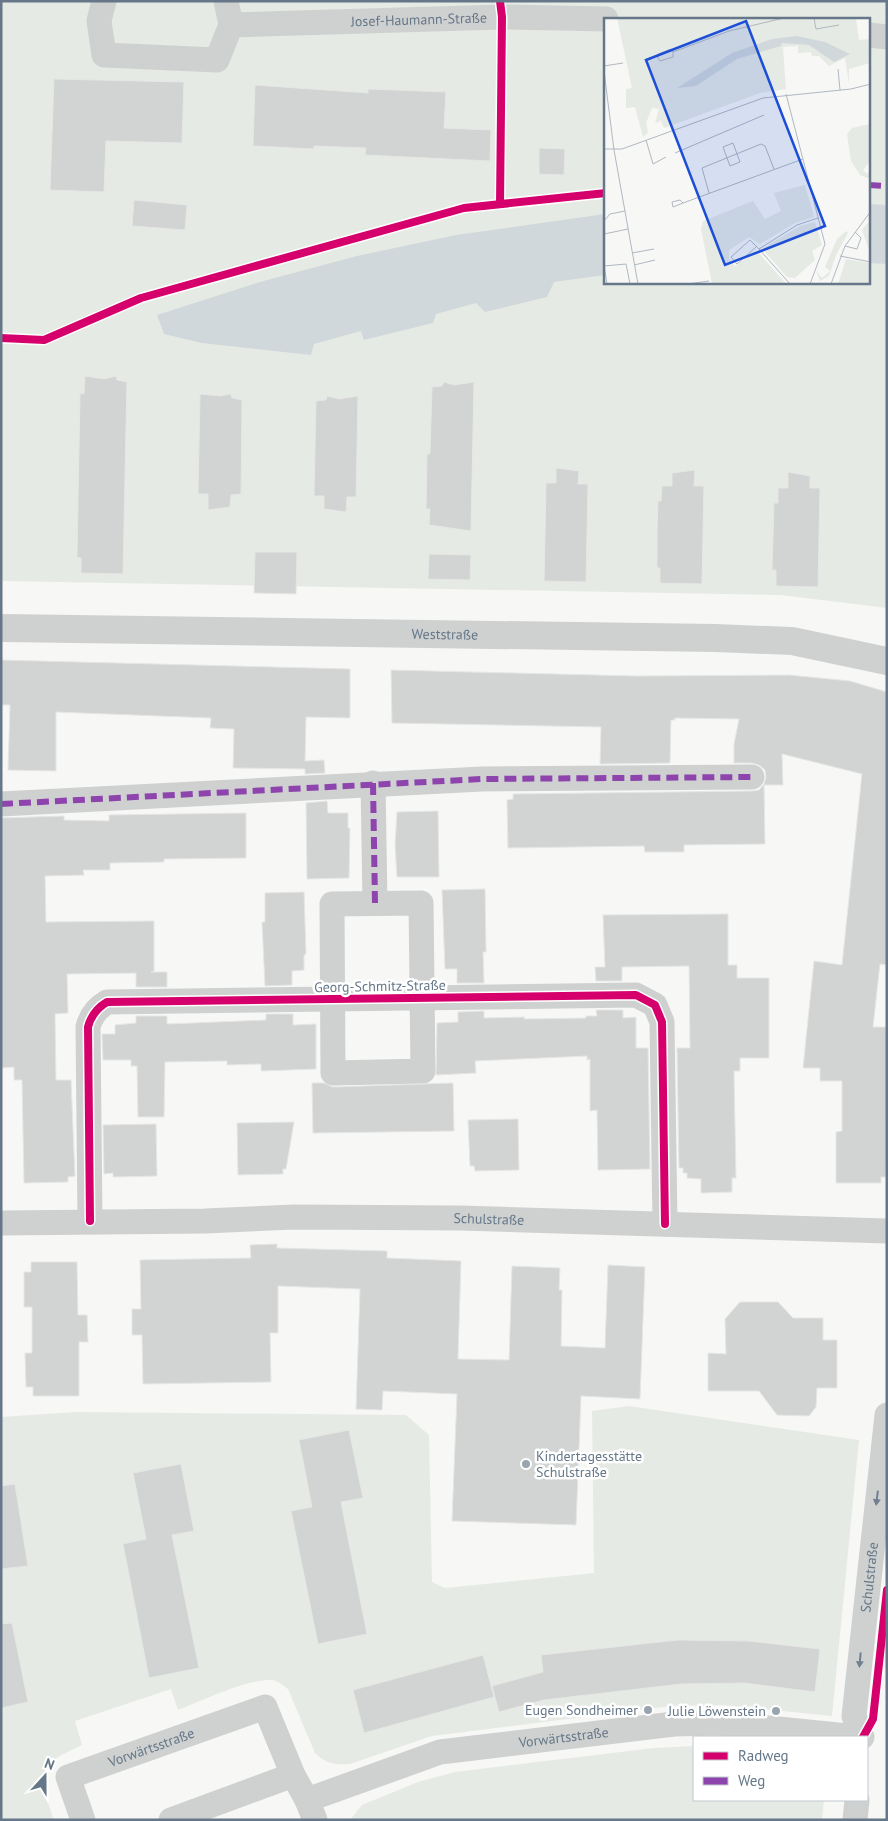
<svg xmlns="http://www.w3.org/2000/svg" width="888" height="1821" viewBox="0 0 888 1821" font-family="'PT Sans',sans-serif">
<rect width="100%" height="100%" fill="#f7f7f6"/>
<g fill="#e6eae4" fill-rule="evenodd">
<path d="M1,1H887V608L781,595L1,581ZM606,19H869V282H606Z"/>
<path d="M629,1406L859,1440L832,1716L721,1705L672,1706L432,1736L350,1764C335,1765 326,1764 315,1753L288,1689C281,1684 276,1679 267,1680C241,1682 204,1700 178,1710L171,1689L75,1721L82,1745C73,1750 61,1754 54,1760C36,1774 48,1803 54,1820H1V1417L76,1412L406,1415L429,1435L432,1582L445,1588L594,1573L592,1411Z"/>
<path d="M694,1746V1800H824L822,1820H350L362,1805L418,1782L455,1772L654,1748Z"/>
</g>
<g fill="#d0d8db">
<path d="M869,204L887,205V264L869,263Z"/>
<path d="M605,214V275L554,282L547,297L485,312L476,303L436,314L433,323L364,340L361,331L314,344L311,355L202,343L164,334L157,315L260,282L357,256L456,235Z"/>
</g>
<g fill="#d2d3d3" stroke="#e6e6e6">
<path d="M54,79L184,82L182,143L106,141L104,192L50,190Z"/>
<path d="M255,85L368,93V89L446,92L444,128L491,130L490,161L365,155L366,148L314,146V149L253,146Z"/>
<path d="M539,148L565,149L564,175L539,174Z"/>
<path d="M134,200L187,205L185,230L132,226Z"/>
<path d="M85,376L104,379L116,376L117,380L127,382L123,574L81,573V558L77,557L80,393L84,394Z"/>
<path d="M444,382L454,385L474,382L471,531L429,525L430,509H426L427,454H430L432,387L442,386Z"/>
<path d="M200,394L220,396L231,394L232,398L242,400L241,494L231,495L230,507L208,510V494H198Z"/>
<path d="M327,396L339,399L358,396L356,497H347L346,512L324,509V496H314L316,401L326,400Z"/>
<path d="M556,468L579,471L578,484H588L586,582L544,581L546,483H556Z"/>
<path d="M695,470L694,486H704L702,584L660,583V568H657V531L658,501H661L662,486H672V473Z"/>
<path d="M788,472L810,476V488H820L818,587L776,586V570H772L774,503H778V488H788Z"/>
<path d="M255,552H297L296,594L254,593Z"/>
<path d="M429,554L471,555L470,580L428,579Z"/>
<path d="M1,660L350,669V718L306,717L305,761L324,760L325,773L305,774V769L233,768L234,729L210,728L211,718L56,712V771L8,770L10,705H1Z"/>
<path d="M391,670L637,676L789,675L850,681L887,692V965L880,964L873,1027H887L886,1177H881V1183H836V1132L842,1131V1081H820V1068H803L814,961L842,965L862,774L782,754L783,785H764L765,844L684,845V852H645L644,846L508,848L507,800L513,799V794L752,791L759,790L764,784L766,777L765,770L759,765L752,763H734V744L739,719L675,718V720H671L670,763L600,764L601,727L392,723Z"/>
<path d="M327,801L328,813H348V828H350L349,878L307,879L306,803Z"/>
<path d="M438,811L439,877H397L395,845L397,812Z"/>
<path d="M246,813V858L164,859V862L110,863V870H83L84,875L45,876L46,922L154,921V972H151H167V987H136V973L67,974L68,1013L55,1014L56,1080H71L75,1176L68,1177V1182L24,1183L22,1080H14V1067L1,1068V818L64,816V820L109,821V815Z"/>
<path d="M485,889L486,952H483L484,983H457V969H445L442,890Z"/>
<path d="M304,892L306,954L304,955V970L292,971V985L265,986L262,922H265V893Z"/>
<path d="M728,914V965H737V978H769V1058H740V1071H734L736,1178H732V1192L701,1193V1179L687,1178V1173H683V1168H679L677,1048H690L689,966L622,967V981H596L595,967H605L603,915Z"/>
<path d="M596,1010H623V1018L636,1017V1048H648L650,1169L598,1170L597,1110L590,1111V1059L587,1060V1056L475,1061L476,1073L436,1075L437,1023L458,1022V1012L484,1011V1018L525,1017L524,1019L586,1018V1016H597Z"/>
<path d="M266,1014H293V1025L316,1024V1069L261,1071V1064L227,1065V1061L165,1062L164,1117H138L137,1066H131V1060H103L102,1034H115V1025L136,1023V1016H167V1024L266,1020Z"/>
<path d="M312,1083H324L333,1087L453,1083L454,1131L313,1133Z"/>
<path d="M518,1119L519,1170L475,1171L474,1166H470L468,1120Z"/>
<path d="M294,1122L286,1169H283V1174L238,1175L237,1123Z"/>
<path d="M156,1124L157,1176L113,1177V1173L104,1174L103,1125Z"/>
<path d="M277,1244V1248L387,1251V1258L461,1261L458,1359L509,1360L512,1266L560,1268L559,1290H562L561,1346L605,1348L608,1265L645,1267L640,1399L581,1396L576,1525L452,1521L457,1394L383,1391L382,1410L356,1409L360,1289L278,1286V1333H270L271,1382L143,1384L142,1335H132V1309H141L140,1260L251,1258L250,1245Z"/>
<path d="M31,1262H77L78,1315H87L88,1342H79V1396H33V1387H26L25,1353H32V1307H24V1272H31Z"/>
<path d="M740,1302H778L793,1318H823V1340H837V1388H817L816,1407L809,1416L777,1415L759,1391H708V1353L726,1354L725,1319Z"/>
<path d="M349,1430L363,1498L341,1502L367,1634L318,1644L291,1511L312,1507L299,1440Z"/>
<path d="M181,1464L194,1531L172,1535L199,1668L149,1678L123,1544L146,1539L133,1473Z"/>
<path d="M15,1484L28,1566L1,1569V1486Z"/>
<path d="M12,1623L28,1702L1,1708V1624Z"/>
<path d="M678,1640L748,1641L820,1649L815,1692L744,1683L681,1684L544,1700L499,1712L492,1686L543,1672L541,1655Z"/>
<path d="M483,1655L494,1697L364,1733L353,1690Z"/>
</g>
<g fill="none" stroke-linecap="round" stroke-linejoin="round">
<g stroke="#cfd1d1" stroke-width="25">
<path d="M104,1L99,21L104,55L217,60L231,25L226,1"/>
<path id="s1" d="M231,25L502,17L606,19"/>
<path d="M869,35L887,37"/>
<path d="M373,783L375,903"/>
<path d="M1,804L482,779L752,777"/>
<path d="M421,903L423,1071L333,1073L332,904Z"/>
<path d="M90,1221L88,1027C91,1015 97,1008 107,1002L636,995L655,1005L662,1022L665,1224"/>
<path id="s2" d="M1,1223L205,1221L294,1217L460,1218L887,1231"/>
<path id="s3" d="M862,1737L854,1716L887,1415"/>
<path id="s4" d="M307,1800L440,1752L674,1724L718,1723L858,1737"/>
<path id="s5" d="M83,1820L68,1777L265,1707L293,1775L307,1800L315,1820"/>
<path d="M171,1820L293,1775"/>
<path d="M855,1820L857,1800"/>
</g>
<path stroke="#cfd1d1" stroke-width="28" id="s6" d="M1,628L715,638L792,641L887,661"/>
<g stroke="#8e44ad" stroke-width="6" stroke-dasharray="12 6" stroke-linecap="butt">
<path d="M869,185L887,186"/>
<path d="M373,783L375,903"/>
<path d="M1,804L482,779L752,777"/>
</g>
<defs>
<g id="cycleway">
<path d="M500,204L502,17L500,1"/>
<path d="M1,338L44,340L141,298L464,208L606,193"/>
<path d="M90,1221L88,1027C91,1015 97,1008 107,1002L636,995L655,1005L662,1022L665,1224"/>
<path d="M863,1737L873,1719L887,1590"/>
</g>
</defs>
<use href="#cycleway" stroke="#fff" stroke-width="11"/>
<use href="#cycleway" stroke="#d6006c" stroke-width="8"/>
</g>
<defs><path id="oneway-solid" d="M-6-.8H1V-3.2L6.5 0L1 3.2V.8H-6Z" transform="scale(1.25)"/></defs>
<g fill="#70808f">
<use href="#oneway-solid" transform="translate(877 1498) rotate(97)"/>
<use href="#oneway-solid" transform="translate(860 1660) rotate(95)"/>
</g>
<g fill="#98a4ae" stroke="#fff" stroke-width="2">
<circle cx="526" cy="1464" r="5"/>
<circle cx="648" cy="1710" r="5"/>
<circle cx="776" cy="1711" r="5"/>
</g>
<g text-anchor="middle" stroke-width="5" stroke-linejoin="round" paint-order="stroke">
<g font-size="14" fill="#657788" stroke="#fff">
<text dy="5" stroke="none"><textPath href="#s1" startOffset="188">Josef-Haumann-Straße</textPath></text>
<text dy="5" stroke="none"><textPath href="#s6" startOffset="444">Weststraße</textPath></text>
<text transform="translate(380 986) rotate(-1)" y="5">Georg-Schmitz-Straße</text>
<text dy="5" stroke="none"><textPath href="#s2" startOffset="488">Schulstraße</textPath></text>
<text dy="5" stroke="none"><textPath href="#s3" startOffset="162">Schulstraße</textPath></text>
<text dy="5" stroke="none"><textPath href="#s4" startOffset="266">Vorwärtsstraße</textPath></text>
<text dy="5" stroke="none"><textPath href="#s5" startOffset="134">Vorwärtsstraße</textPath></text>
</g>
<g font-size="14" fill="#657788" stroke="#fff" text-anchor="end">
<text x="536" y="1461" text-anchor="start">Kindertagesstätte<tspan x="536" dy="16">Schulstraße</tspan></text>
<text x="638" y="1715">Eugen Sondheimer</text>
<text x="766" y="1716">Julie Löwenstein</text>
</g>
</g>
<g transform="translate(604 18)">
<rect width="266" height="266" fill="#f7f7f6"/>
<path d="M13,0H252L255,22L266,21V45L245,51V66L241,40L225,48L215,38H208L207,34L194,35V28L179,29L182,71L156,75L60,110L57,103L51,105L55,91L48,90L42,105L44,115L39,119L31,89L22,90V71L28,70ZM266,106V143L259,152L263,156L266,153V160H263L256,157L247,143L243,116L248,110ZM201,167L210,199L191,205L156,226L145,219L125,232V241L131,248L150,234L155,235L182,266H108L97,211L99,203L149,183L161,201L177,193L170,175ZM266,202H267L266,235L258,212ZM211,204L218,227L208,233L211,242L191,260L183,259L161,234V229L196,208ZM242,213L244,215L232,237L225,258L216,263L212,253L218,260L226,253L221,249L223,244L233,221ZM242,241L266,245V266H234Z" fill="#e6eae4"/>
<path d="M193,18L221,24L246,36L230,44L205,27L178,25L177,28L133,41L92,68L73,70L128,35L168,21Z" fill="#d0d8db"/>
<path fill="none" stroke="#b0b8c0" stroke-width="1" d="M210,0L212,11L235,7M69,34L67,31L54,36V40L56,43L69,39V34L125,13L180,0M0,48L19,45M234,51L236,72M0,53L10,132L34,266M182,76L221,226L206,266M42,122L49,146L62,139M129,125L136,144L126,148L119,129ZM0,131H18L159,80L247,71L267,66M71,135L160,97M105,175L98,150L157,126L161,128L170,151M79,185L69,189L68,184L76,182L79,185L199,141M0,203L6,196L21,193M0,216L24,211M241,228L253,231L257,220L251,214M152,229L133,246L127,239L146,222L155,231L186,266M155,231L193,207L214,200M28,235L50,231M236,238L267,244M0,247L3,266M30,247L51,242M0,248L22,246L26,266M83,266L105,263M227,266L241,228L267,193"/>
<path fill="#1d4ed8" fill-opacity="0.15" stroke="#1d4ed8" stroke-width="2.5" d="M142,3L221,208L121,247L42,42Z"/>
<rect width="266" height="266" fill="none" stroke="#657788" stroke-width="2.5"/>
</g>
<rect width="888" height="1821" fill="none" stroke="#657788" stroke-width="5"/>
<rect x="693" y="1736" width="175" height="65" fill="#ffffff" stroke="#c1c9cf"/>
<rect x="703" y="1752" width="25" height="8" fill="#d6006c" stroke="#c1c9cf"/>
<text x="738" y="1761" font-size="15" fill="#657788">Radweg</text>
<rect x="703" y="1777" width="25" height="8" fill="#8e44ad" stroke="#c1c9cf"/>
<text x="738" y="1786" font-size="15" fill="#657788">Weg</text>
<g transform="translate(45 1776) rotate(21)" stroke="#ffffff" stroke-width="4" paint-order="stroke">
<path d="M0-4L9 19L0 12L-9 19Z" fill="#657788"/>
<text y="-8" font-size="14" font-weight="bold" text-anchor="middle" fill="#657788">N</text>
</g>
</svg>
